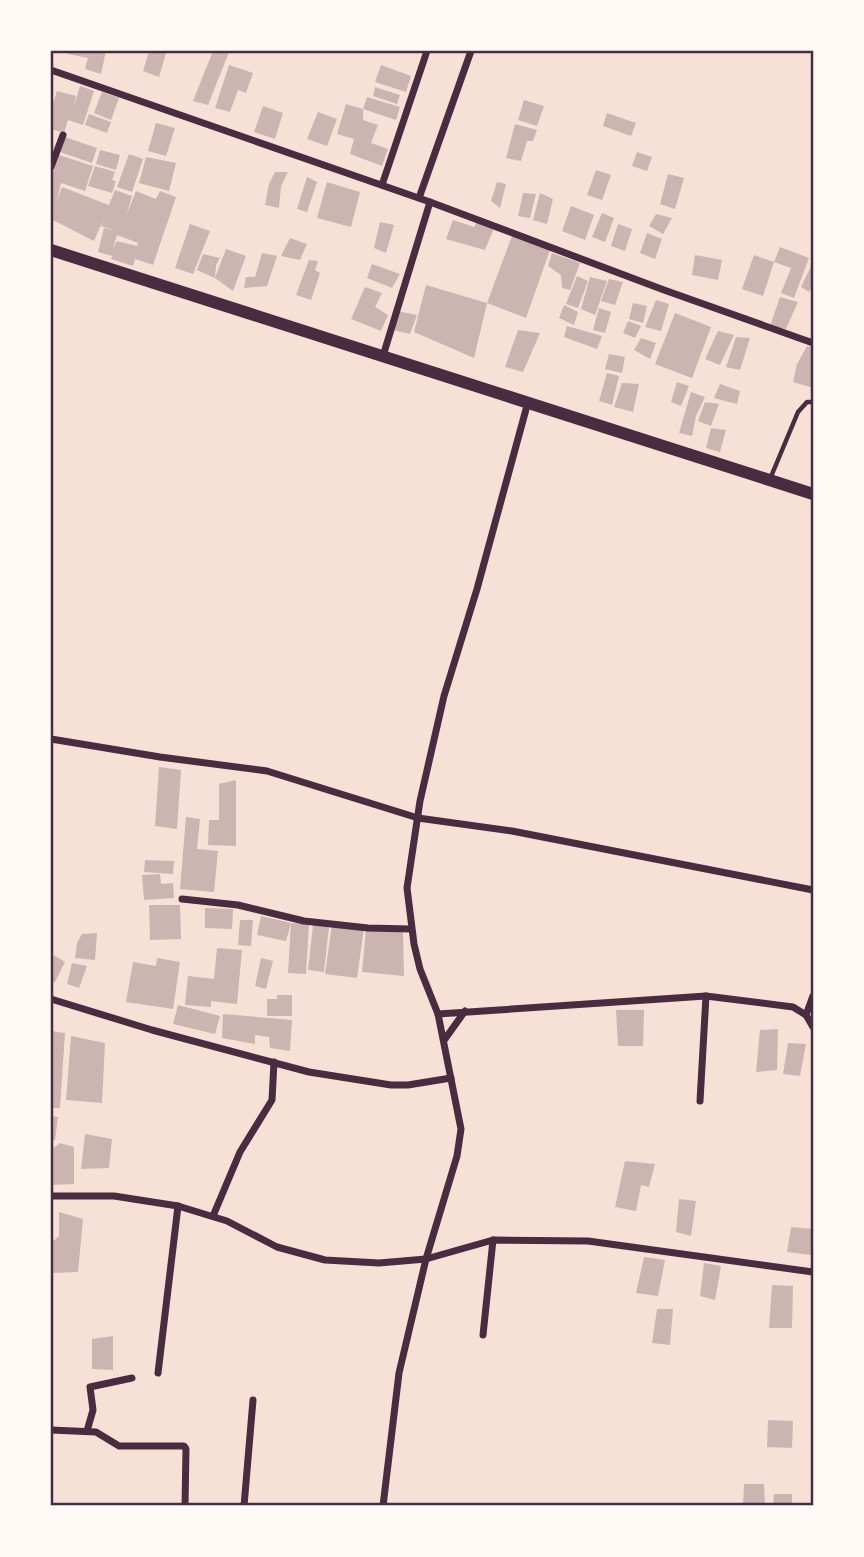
<svg xmlns="http://www.w3.org/2000/svg" width="864" height="1557" viewBox="0 0 864 1557" font-family="'Roboto Condensed',sans-serif">
<rect width="100%" height="100%" fill="#f7e1d7"/>
<g fill="#ccb4b1" fill-rule="evenodd">
<path d="M68,51H106L101,74L85,69L88,58L68,54Z"/>
<path d="M149,51L166,53L159,77L143,71Z"/>
<path d="M213,51L229,52L208,105L193,101Z"/>
<path d="M229,65L253,73L246,93L238,90L230,112L215,108Z"/>
<path d="M381,65L411,76L406,92L375,82Z"/>
<path d="M80,86L94,91L83,125L68,120L64,133L51,129V110L57,91L76,96L73,109Z"/>
<path d="M375,87L400,95L397,104L373,96Z"/>
<path d="M102,92L119,98L111,120L94,113Z"/>
<path d="M367,97L400,107L396,120L363,109Z"/>
<path d="M524,100L544,106L537,126L518,120Z"/>
<path d="M346,104L363,109V120L378,125L371,143L388,149L382,166L350,154L354,139L337,134Z"/>
<path d="M263,106L283,113L275,139L254,132Z"/>
<path d="M318,112L337,119L327,146L307,139Z"/>
<path d="M607,113L636,123L631,136L603,126Z"/>
<path d="M89,114L111,122L107,133L85,125Z"/>
<path d="M156,123L175,128L166,156L148,151Z"/>
<path d="M515,124L537,130L533,141H527L521,161L506,158Z"/>
<path d="M65,137L97,148L92,163L60,152Z"/>
<path d="M100,150L120,155L116,170L96,164Z"/>
<path d="M637,152L652,157L647,171L632,166Z"/>
<path d="M129,154L143,159L132,192L117,187Z"/>
<path d="M59,155L93,166L85,191L61,183L57,200L62,187L109,205L115,190L132,196L126,216L136,191L156,199L160,191L176,197L153,265L135,259L133,266L111,259L112,256L98,252L104,228L116,231L101,226L107,211L94,241L51,219V179ZM117,235L138,243L137,246L117,241L113,248Z"/>
<path d="M146,157L176,163L169,191L139,183Z"/>
<path d="M95,166L115,172L112,180L116,181L112,193L88,186Z"/>
<path d="M596,170L611,175L602,200L587,195Z"/>
<path d="M275,172H288L281,186L279,208L265,205L269,184Z"/>
<path d="M668,174L684,178L675,209L660,204Z"/>
<path d="M307,177L317,182L307,212L297,209Z"/>
<path d="M327,182L360,192L351,227L317,218Z"/>
<path d="M497,182L506,184L500,208L491,201Z"/>
<path d="M523,193L536,194L530,218L518,216Z"/>
<path d="M540,193L553,199L547,224L533,220Z"/>
<path d="M571,206L594,215L585,240L562,231Z"/>
<path d="M602,213L614,218L605,242L592,237Z"/>
<path d="M656,214L672,218L663,234L649,226Z"/>
<path d="M453,220L474,227L477,222L494,228L485,250L446,239Z"/>
<path d="M380,222L394,225L386,253L374,248Z"/>
<path d="M190,224L210,231L193,274L175,268Z"/>
<path d="M618,224L632,229L625,251L611,246Z"/>
<path d="M647,233L662,239L655,259L640,253Z"/>
<path d="M512,236L550,250L526,318L487,303Z"/>
<path d="M290,238L307,244L300,260L281,256Z"/>
<path d="M780,247L809,258L794,298L781,293L791,268L774,262Z"/>
<path d="M226,249L246,256L233,291L215,278Z"/>
<path d="M262,253L277,256L267,286L244,288L246,277H255Z"/>
<path d="M552,253L580,263L570,290L562,288L561,275L548,266Z"/>
<path d="M203,254L220,258L216,265L215,278L197,270Z"/>
<path d="M695,255L722,260L718,280L692,275Z"/>
<path d="M754,255L774,262L763,296L742,289Z"/>
<path d="M309,260L318,261L315,270L320,273L311,300L296,295Z"/>
<path d="M813,262V284L809,292L801,287Z"/>
<path d="M372,264L400,274L392,288L367,278Z"/>
<path d="M577,276L588,281L578,308L566,304Z"/>
<path d="M590,277L607,281L595,315L581,309Z"/>
<path d="M609,279L623,282L615,305L601,301Z"/>
<path d="M426,285L487,303L474,358L414,332Z"/>
<path d="M365,287L382,293L375,307L388,315L381,331L351,319Z"/>
<path d="M780,297L798,302L786,329L770,326Z"/>
<path d="M656,300L669,304L661,331L645,327Z"/>
<path d="M633,303L647,306L643,323L629,319Z"/>
<path d="M564,305L578,312L574,325L559,318Z"/>
<path d="M599,308L611,312L605,333L593,330Z"/>
<path d="M398,311L417,315L410,334L393,330Z"/>
<path d="M675,313L711,327L692,378L655,364Z"/>
<path d="M628,321L641,326L635,338L623,333Z"/>
<path d="M567,326L602,336L597,349L564,337Z"/>
<path d="M518,330L540,333L523,372L505,367Z"/>
<path d="M718,331L734,335L720,365L705,359Z"/>
<path d="M736,337L750,338L740,370L726,367Z"/>
<path d="M641,338L656,343L650,359L634,350Z"/>
<path d="M807,346L813,348V388L793,382L797,364Z"/>
<path d="M609,354L625,357L622,373L605,369Z"/>
<path d="M607,373L619,376L612,405L599,401Z"/>
<path d="M677,382L689,386L681,406L671,402Z"/>
<path d="M622,383L639,384L633,412L614,407Z"/>
<path d="M720,384L740,391L737,404L714,398Z"/>
<path d="M691,392L705,397L696,416L692,436L679,433Z"/>
<path d="M705,402L719,404L711,426L698,421Z"/>
<path d="M711,428L726,430L720,452L706,448Z"/>
<path d="M159,767L181,770L177,829L155,826Z"/>
<path d="M236,780V846L208,845L209,820H219V784Z"/>
<path d="M186,817L200,819L197,849L218,851L214,892L180,889Z"/>
<path d="M145,860L174,861L173,874L144,872Z"/>
<path d="M160,874L161,884L173,883L174,898L144,900L142,875Z"/>
<path d="M149,905H180L181,939L150,940Z"/>
<path d="M205,908L233,909L232,929L205,928Z"/>
<path d="M261,916L291,923L286,941L257,935Z"/>
<path d="M240,920H253L251,946L238,945Z"/>
<path d="M291,923L309,924L306,974L288,973Z"/>
<path d="M332,924L364,928L357,978L325,974Z"/>
<path d="M313,925L329,927L324,972L308,970Z"/>
<path d="M366,929L403,932L404,976L362,972Z"/>
<path d="M97,933L95,960L75,958L77,943L82,934Z"/>
<path d="M217,948L242,950L237,1004L211,1001V1007L185,1005L188,976L214,979Z"/>
<path d="M54,955L65,962L55,982L51,981V964Z"/>
<path d="M157,958L180,962L173,1009L126,1002L133,962L156,966Z"/>
<path d="M261,958L273,961L266,989L255,986Z"/>
<path d="M72,963L87,966L79,988L67,984Z"/>
<path d="M277,995H292V1016H267V999H277Z"/>
<path d="M178,1005L220,1016L215,1034L173,1024Z"/>
<path d="M616,1010H644L643,1046H618Z"/>
<path d="M223,1014L292,1020L290,1051L270,1048L269,1037L255,1035V1044L222,1038Z"/>
<path d="M778,1029L777,1070L756,1072L760,1030Z"/>
<path d="M51,1031L65,1033L60,1108H51Z"/>
<path d="M71,1036L105,1043L102,1103L66,1100Z"/>
<path d="M788,1043L806,1044L800,1076L783,1074Z"/>
<path d="M51,1116L58,1117L55,1140H51Z"/>
<path d="M85,1134L112,1139L109,1168L81,1169Z"/>
<path d="M60,1143L74,1147V1184L51,1185V1150Z"/>
<path d="M625,1161L655,1164L649,1187L641,1185L636,1211L615,1207Z"/>
<path d="M679,1199L696,1201L691,1236L676,1232Z"/>
<path d="M59,1212L83,1219L78,1272L51,1273V1243L59,1236Z"/>
<path d="M791,1227L813,1229L811,1255L787,1252Z"/>
<path d="M644,1257L665,1260L658,1296L636,1293Z"/>
<path d="M704,1263L721,1266L715,1300L700,1296Z"/>
<path d="M772,1285L793,1286L792,1328H769Z"/>
<path d="M657,1309H673L670,1345L652,1343Z"/>
<path d="M113,1336V1370L92,1369V1339Z"/>
<path d="M768,1420L793,1421L792,1448L767,1447Z"/>
<path d="M744,1484H764L765,1506H743Z"/>
<path d="M774,1494H792V1506H773Z"/>
</g>
<g fill="none" stroke-linecap="round" stroke-linejoin="round">
<path stroke="#4a2c40" stroke-width="4.5" d="M770,479L798,412L807,402H813"/>
<g stroke="#4a2c40" stroke-width="7">
<path d="M51,70L430,202L664,290L813,343"/>
<path d="M51,167L63,135"/>
<path d="M382,185L427,51"/>
<path d="M419,198L471,51"/>
<path d="M383,356L430,202"/>
<path d="M51,739L160,757L267,771L418,818L512,831L813,890"/>
<path d="M182,899L238,905L304,921L368,928L411,929"/>
<path d="M51,999L152,1030L309,1072L391,1085H408L451,1078"/>
<path d="M438,1014L706,996L793,1007L806,1015L813,1027"/>
<path d="M806,1015L813,996"/>
<path d="M445,1039L465,1011"/>
<path d="M700,1101L706,996"/>
<path d="M51,1196H114L178,1206L227,1221L277,1247L325,1260L379,1263L426,1259L493,1240L588,1241L813,1272"/>
<path d="M213,1216L240,1152L272,1100L274,1062"/>
<path d="M483,1335L493,1240"/>
<path d="M158,1373L178,1206"/>
<path d="M51,1430L96,1432L119,1446H184L186,1449L185,1506"/>
<path d="M87,1431L93,1410L90,1387L132,1378"/>
<path d="M244,1506L253,1400"/>
<path d="M383,1506L399,1373L426,1259L457,1156L461,1129L438,1014L420,969L414,944L407,888L420,801L444,696L477,589L528,402"/>
</g>
<path stroke="#4a2c40" stroke-width="12" d="M51,250L813,494"/>
</g>
<rect width="864" height="1557" fill="none" stroke="#fffaf5" stroke-width="105"/>
<rect x="52" y="52" width="760" height="1452" fill="none" stroke="#4a2c40" stroke-width="2.5"/>
</svg>
